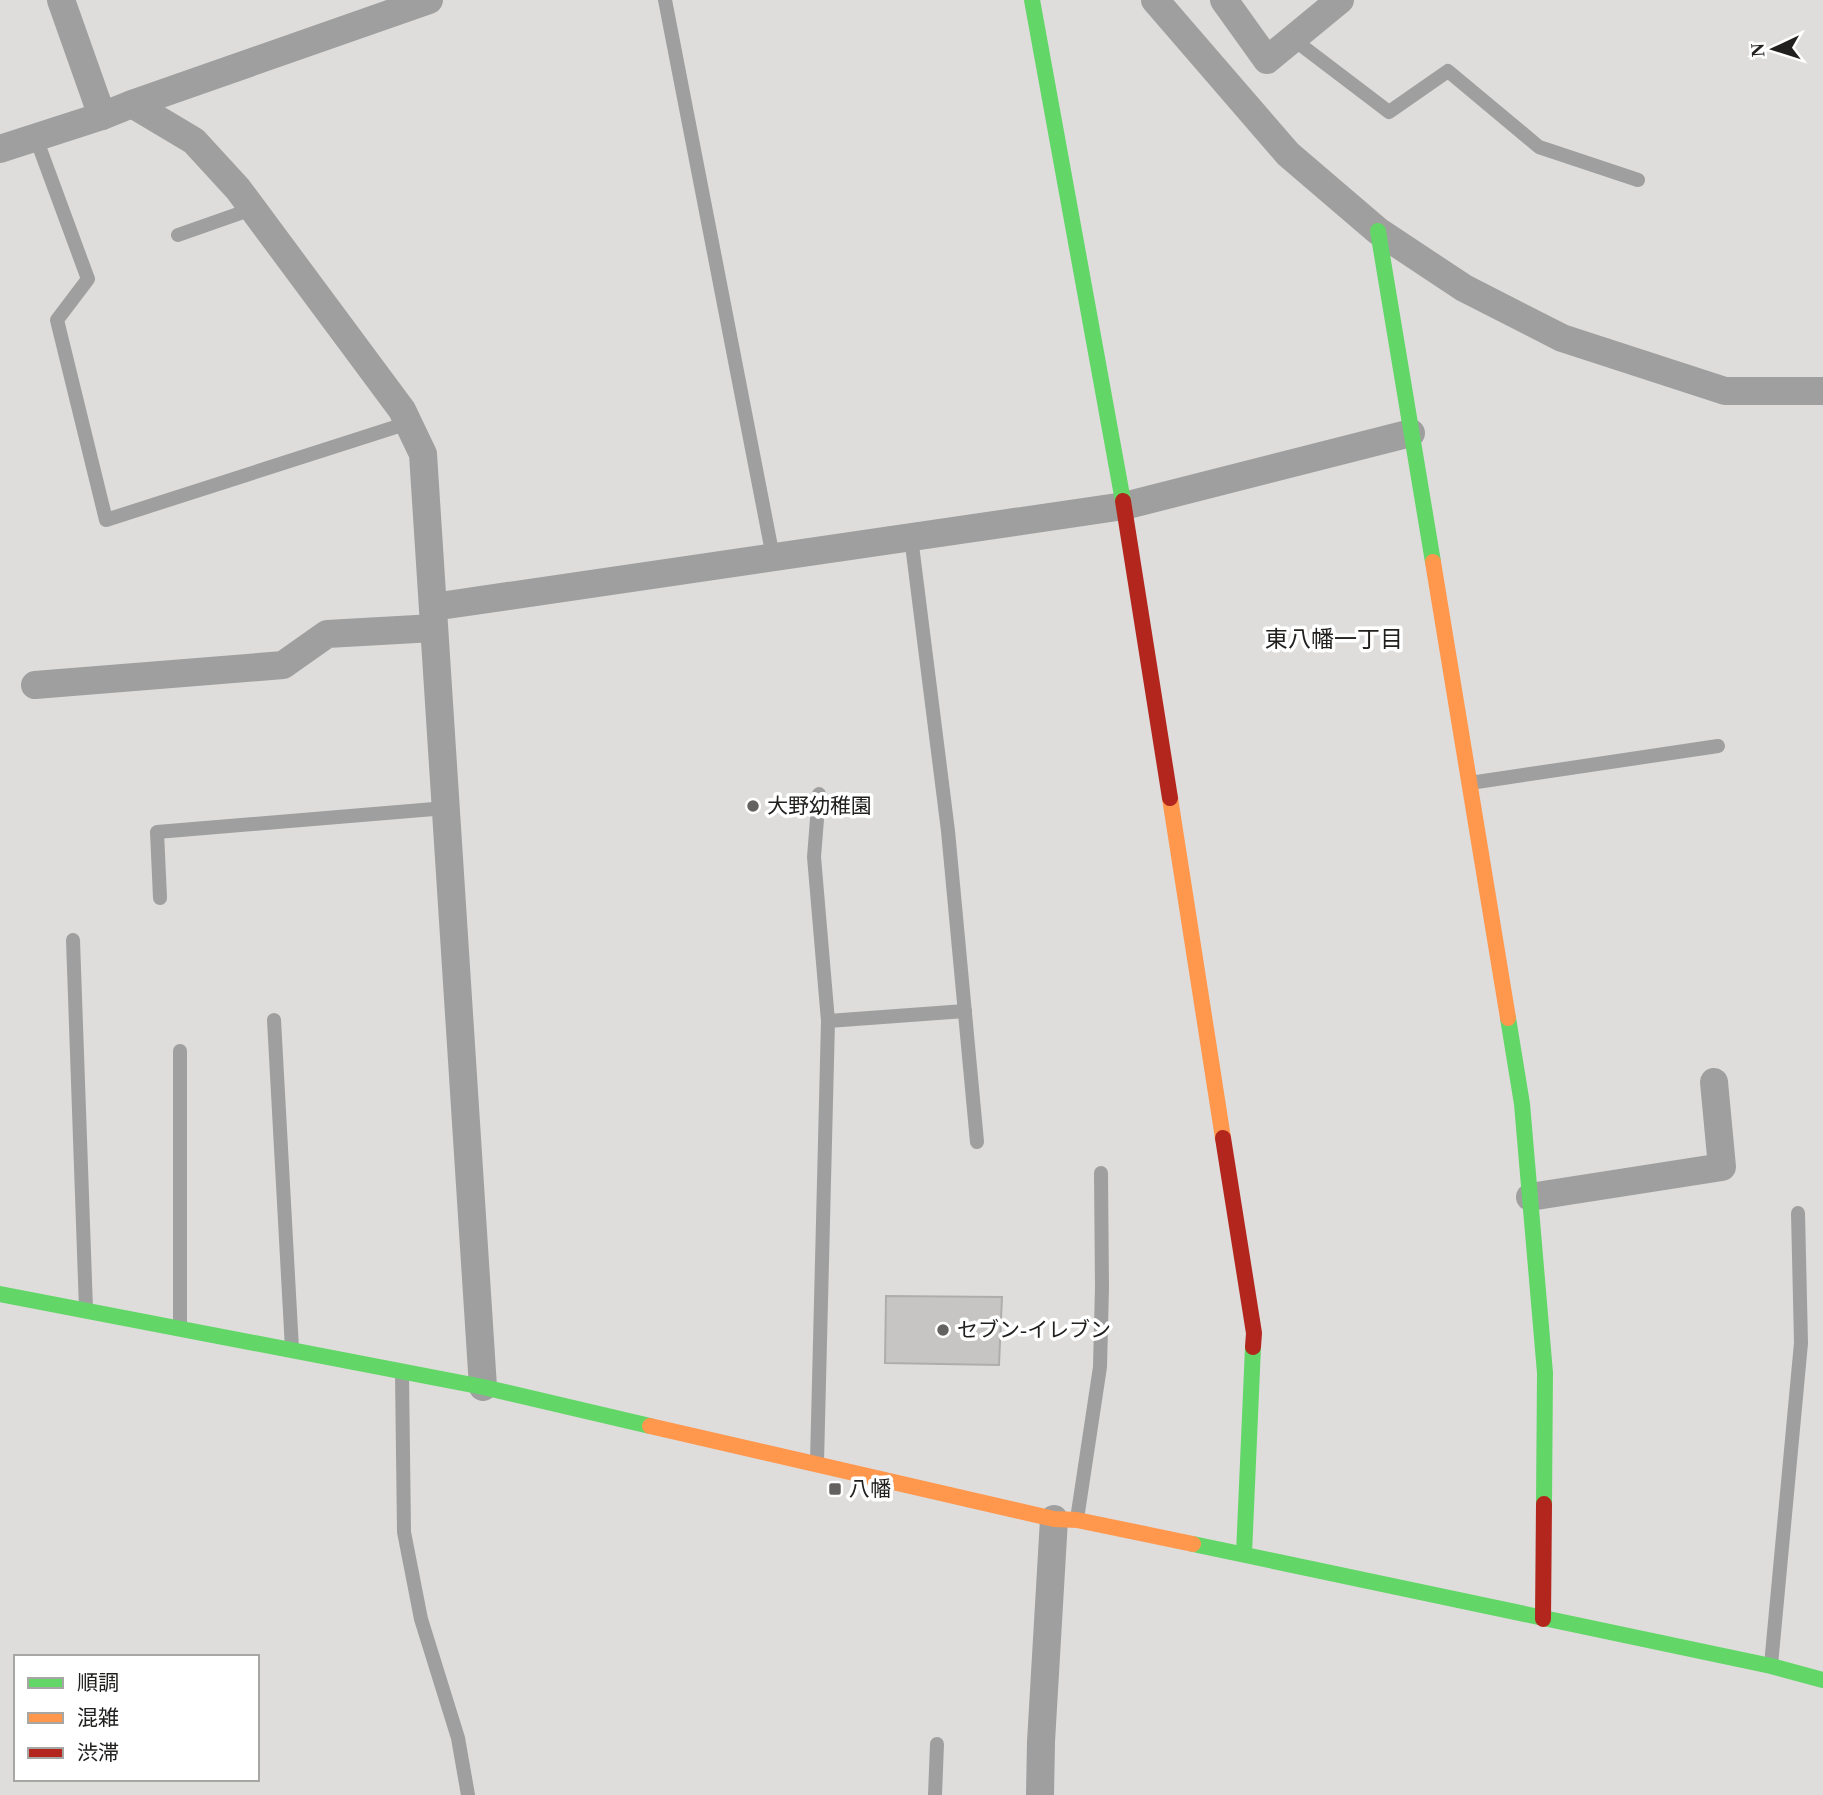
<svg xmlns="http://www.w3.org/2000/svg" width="1823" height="1795" viewBox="0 0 1823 1795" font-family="'Times New Roman','Noto Sans JP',serif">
<rect width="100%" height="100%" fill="#dedddc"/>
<path fill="#c6c5c4" stroke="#aeadac" stroke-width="2" d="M886,1296L1002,1297L999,1365L885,1363Z"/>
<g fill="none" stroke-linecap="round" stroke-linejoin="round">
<g stroke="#9f9f9f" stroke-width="14">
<path d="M665,0L773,557"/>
<path d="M1293,39L1389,112L1448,71L1539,147L1638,180"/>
<path d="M36,138L88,279L57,320L106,520L408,423"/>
<path d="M178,235L252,209"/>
<path d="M911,537L948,831L977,1142"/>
<path d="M1470,783L1718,746"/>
<path d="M160,898L157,832L446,808"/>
<path d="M73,940L86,1309"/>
<path d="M274,1020L292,1349"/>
<path d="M828,1021L965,1011"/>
<path d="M180,1051V1327"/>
<path d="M402,1374L404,1532L421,1619L458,1738L468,1795"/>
<path d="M817,1462L828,1021L814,857L819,794"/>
<path d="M1077,1519L1100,1367L1102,1287L1101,1173"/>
<path d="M1771,1665L1801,1343L1798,1213"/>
<path d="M935,1795L937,1744"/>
</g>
<g stroke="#9f9f9f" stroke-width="28">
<path d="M61,0L102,116"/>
<path d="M1155,0L1288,154L1378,231L1464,288L1562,338L1725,391H1823"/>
<path d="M1224,0L1267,60L1340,0"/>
<path d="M132,104L194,141L238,189L402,410L423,454L483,1387"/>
<path d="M0,149L102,116L132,104L429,0"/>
<path d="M433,607L1124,506L1411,433"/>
<path d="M35,685L283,665L327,634L434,628"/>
<path d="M1530,1197L1722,1167L1714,1082"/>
<path d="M1040,1795L1041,1742L1054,1519"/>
</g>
<g stroke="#63d668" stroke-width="16">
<path d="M1032,0L1123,501"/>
<path d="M1378,231L1433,562"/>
<path d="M1508,1018L1522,1104L1545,1373L1544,1504"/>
<path d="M0,1294L483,1387L650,1426"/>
<path d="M1193,1544L1771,1666L1823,1680"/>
<path d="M1244,1554L1253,1347"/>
</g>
<g stroke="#ff974d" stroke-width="16">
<path d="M1433,562L1508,1018"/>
<path d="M1170,798L1223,1138"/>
<path d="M650,1426L1054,1519L1077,1520L1193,1544"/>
</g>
<g stroke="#b3261e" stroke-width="16">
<path d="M1123,501L1170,798"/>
<path d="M1223,1138L1254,1333L1253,1347"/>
<path d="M1543,1619L1544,1504"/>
</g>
</g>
<g fill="#636261" stroke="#fff" stroke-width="2.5">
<circle cx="753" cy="806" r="7"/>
<circle cx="943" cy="1330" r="7"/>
<rect x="828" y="1482" width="14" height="14" rx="3.5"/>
</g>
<g text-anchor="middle" stroke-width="7" stroke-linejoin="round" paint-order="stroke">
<g font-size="21" fill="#21201f" stroke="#fff" text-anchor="start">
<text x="767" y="813">大野幼稚園</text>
<text x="957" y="1337">セブン-イレブン</text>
<text x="849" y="1496">八幡</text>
</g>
<g font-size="23" fill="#21201f" stroke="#fff">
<text x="1334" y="647">東八幡一丁目</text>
</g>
</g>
<rect x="14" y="1655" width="245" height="126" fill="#ffffff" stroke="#a6a6a5" stroke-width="2"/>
<rect x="28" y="1678" width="35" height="10" fill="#63d668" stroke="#a6a6a5" stroke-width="2"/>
<text x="77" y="1690" font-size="21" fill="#21201f">順調</text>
<rect x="28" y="1713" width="35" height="10" fill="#ff974d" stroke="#a6a6a5" stroke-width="2"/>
<text x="77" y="1725" font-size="21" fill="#21201f">混雑</text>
<rect x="28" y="1748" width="35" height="10" fill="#b3261e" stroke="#a6a6a5" stroke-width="2"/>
<text x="77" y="1760" font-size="21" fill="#21201f">渋滞</text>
<g transform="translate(1774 49) rotate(266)" stroke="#ffffff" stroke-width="5" paint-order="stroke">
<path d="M0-5L12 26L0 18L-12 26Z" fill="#21201f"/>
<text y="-10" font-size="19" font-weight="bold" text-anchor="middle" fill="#21201f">N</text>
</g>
</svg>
